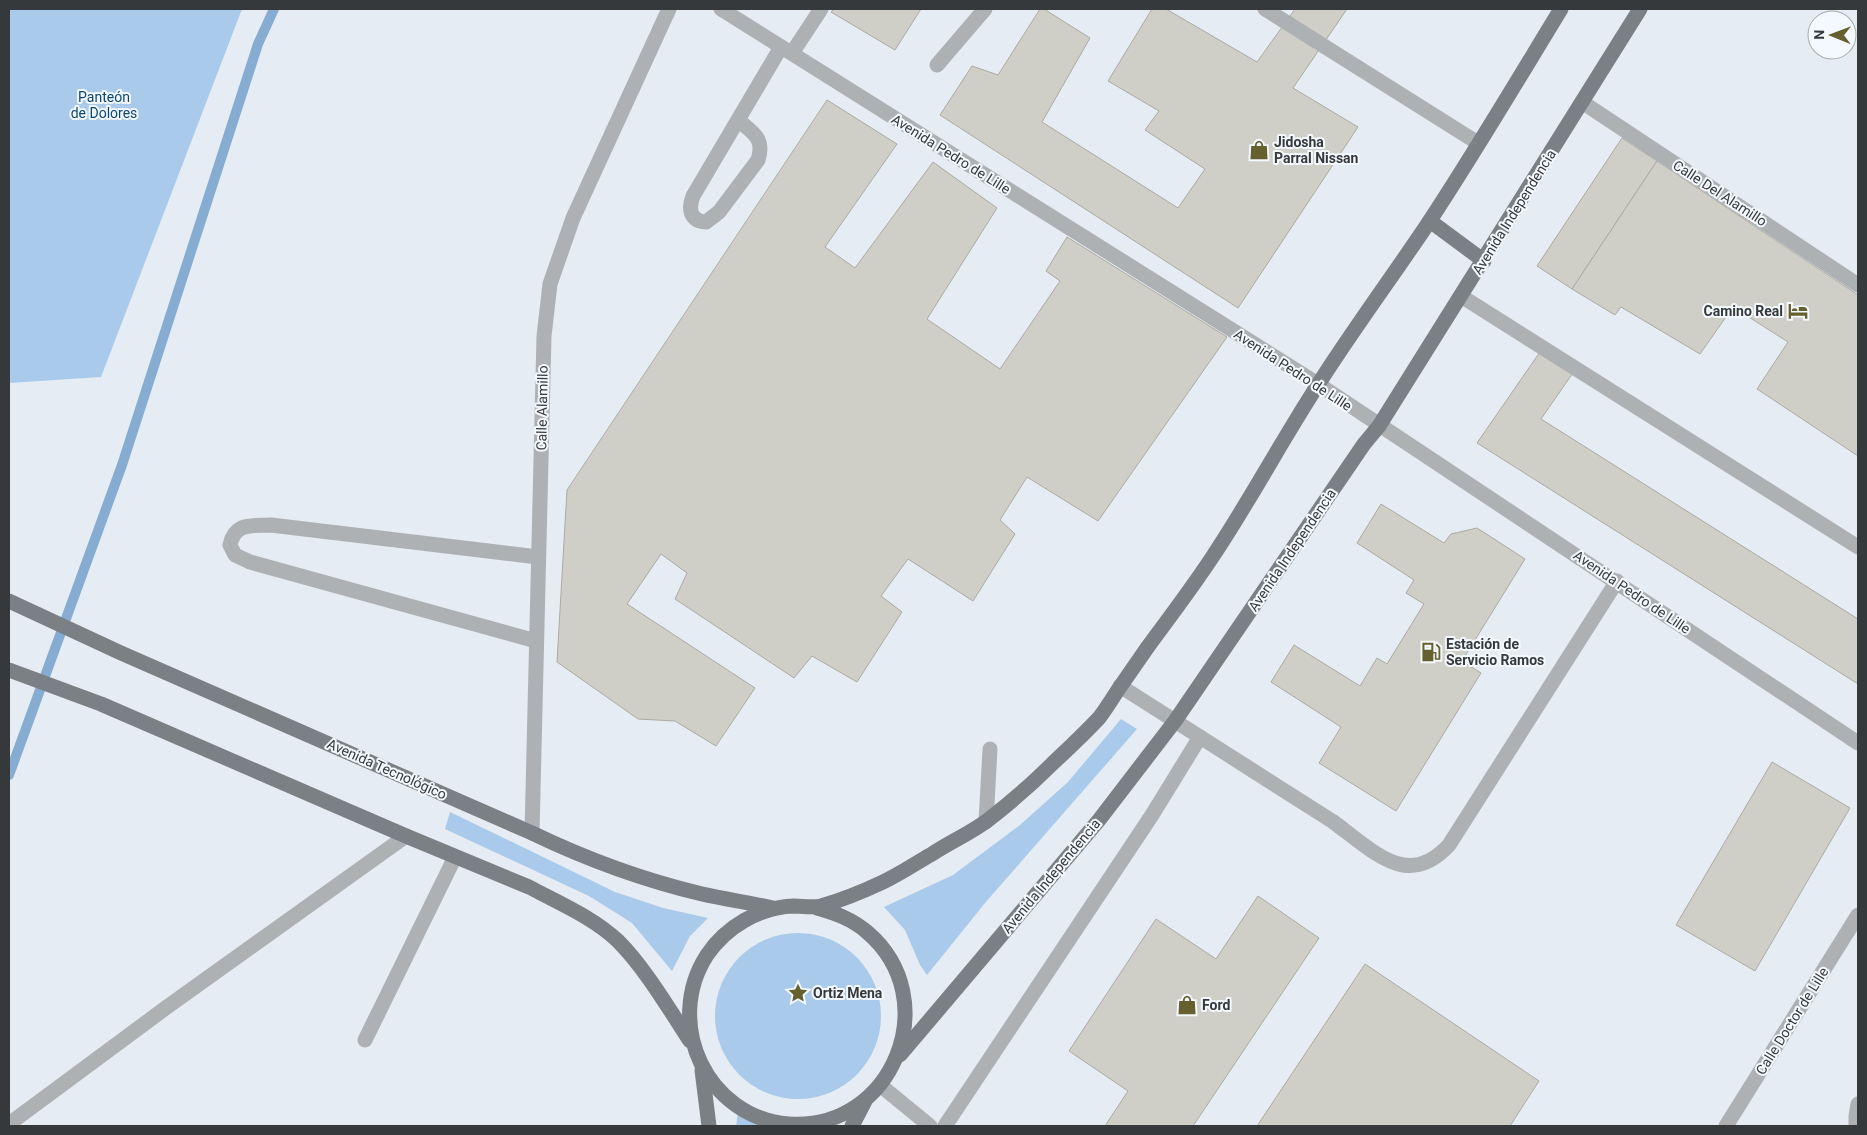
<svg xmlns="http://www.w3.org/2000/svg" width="1867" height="1135" viewBox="0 0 1867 1135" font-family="Roboto,sans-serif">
<rect width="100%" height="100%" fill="#e5ecf3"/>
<g fill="#a9caeb">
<path d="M9,9H242L101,377L9,383Z"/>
<path d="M1121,719L1137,729L985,903L927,975L920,965L905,930L884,907L953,875L1020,825L1068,782Z"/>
<path d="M450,812L615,892L663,908L708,918L690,936L672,971L632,923L589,896L445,829Z"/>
<circle cx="798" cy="1016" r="83"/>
<path d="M739,1106L774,1126H736Z"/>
</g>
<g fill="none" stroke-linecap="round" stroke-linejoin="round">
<path stroke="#86acd1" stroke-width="10" d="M9,775L122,465L258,44L274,9"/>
</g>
<g fill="#d0cfc7" stroke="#abaaa2">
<path d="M834,9H921L895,50L831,12Z"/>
<path d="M1040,9H1044L1090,38L1042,122L1178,208L1205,169L1145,130L1159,111L1108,81L1152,9H1166L1257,62L1295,9H1347L1293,88L1358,127L1238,308L940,115L972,66L998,75Z"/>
<path d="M827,100L897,144L825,247L855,268L933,162L997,208L927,319L1000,369L1060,281L1046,271L1067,237L1227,337L1098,521L1027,477L1000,520L1015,534L973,601L908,559L881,596L902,612L857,682L812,656L794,678L675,599L687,573L661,554L627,604L755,688L716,746L675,721L638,719L557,662L567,490Z"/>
<path d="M1622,138L1657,161L1572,289L1537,266Z"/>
<path d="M1657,161L1858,295V456L1757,389L1788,342L1733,307L1700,354L1621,307L1615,315L1572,289Z"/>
<path d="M1542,349L1575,370L1541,419L1858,619V684L1477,443Z"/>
<path d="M1381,504L1444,543L1451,534L1477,528L1525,559L1462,661L1481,673L1396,811L1319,763L1341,727L1271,682L1294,645L1360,686L1377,658L1387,664L1424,604L1406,593L1414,580L1357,543Z"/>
<path d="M1772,762L1850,808L1755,971L1676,925Z"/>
<path d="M1258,896L1319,938L1193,1126H1105L1128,1091L1069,1051L1156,919L1216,959Z"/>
<path d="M1365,964L1539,1081L1510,1126H1257Z"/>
</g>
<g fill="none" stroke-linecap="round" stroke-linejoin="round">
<g stroke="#aeb1b4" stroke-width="15">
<path d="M721,9L1318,384L1858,743"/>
<path d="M1265,9L1478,143"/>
<path d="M792,53L821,9"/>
<path d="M937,65L985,9"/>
<path d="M1582,102L1858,285"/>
<path d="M738,120C753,133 765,138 758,160L719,212L706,222C690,221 688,209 693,196L781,47"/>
<path d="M1461,296L1858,547"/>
<path d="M536,641L250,562L235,555L230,545C235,522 251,526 271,525L538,557"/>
<path d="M1120,686C1191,731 1261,776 1332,821C1352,835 1379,861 1403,865C1422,868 1437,858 1449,845L1617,581"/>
<path d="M986,822L990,749"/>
<path d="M532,833L544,336L550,284L573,218L669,9"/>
<path d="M365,1040L455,857"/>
<path d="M880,1085L930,1126"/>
<path d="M9,1124L167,1007L406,836"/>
<path d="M945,1126L1152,815L1200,737"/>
<path d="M1726,1126L1858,915"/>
<path d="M1856,1126V1116L1858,1104"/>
</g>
<g stroke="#7b8085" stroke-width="15">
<path d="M1430,221L1484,261"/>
<path d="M9,601L121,653L532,833C586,859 643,880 702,894C725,899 750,903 773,908"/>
<path d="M9,670L101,704L406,836L529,887C559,903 594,918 618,941C645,968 669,1009 690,1041"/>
<path d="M817,908C835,913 852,919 867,932C946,999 893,1131 789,1124C707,1118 663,1023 707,955C726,927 759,907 794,906C803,906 812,908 821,906C842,900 864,891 883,882C900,874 916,863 932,854C950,842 971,833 988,820C1010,803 1032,784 1052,764C1068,749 1084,734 1099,718C1107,708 1113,697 1120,687C1129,674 1138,661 1147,648C1169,618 1192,588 1213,556C1251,499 1283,438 1321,380C1355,327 1392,277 1427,225C1474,154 1517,81 1561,9"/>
<path d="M900,1055L1099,820L1175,721L1364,444L1379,426L1640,9"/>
<path d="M702,1070L709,1126"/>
<path d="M852,1126L865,1101"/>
</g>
</g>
<defs>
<symbol id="shop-bare" viewBox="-9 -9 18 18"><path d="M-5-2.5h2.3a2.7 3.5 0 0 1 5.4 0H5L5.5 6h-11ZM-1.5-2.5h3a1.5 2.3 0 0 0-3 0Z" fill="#65602d" stroke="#f4f9ff" stroke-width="2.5" paint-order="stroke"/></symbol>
<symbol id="hotel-bare" viewBox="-9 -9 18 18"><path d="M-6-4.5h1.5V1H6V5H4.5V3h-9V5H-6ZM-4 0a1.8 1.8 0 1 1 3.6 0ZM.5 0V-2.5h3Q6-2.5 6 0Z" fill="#65602d" stroke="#f4f9ff" stroke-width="2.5" paint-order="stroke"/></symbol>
<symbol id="fuel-bare" viewBox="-9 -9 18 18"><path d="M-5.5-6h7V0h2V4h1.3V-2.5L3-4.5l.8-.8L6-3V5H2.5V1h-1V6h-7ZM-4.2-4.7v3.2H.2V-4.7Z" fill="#65602d" stroke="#f4f9ff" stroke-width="2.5" paint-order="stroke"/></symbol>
<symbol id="sight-bare" viewBox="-9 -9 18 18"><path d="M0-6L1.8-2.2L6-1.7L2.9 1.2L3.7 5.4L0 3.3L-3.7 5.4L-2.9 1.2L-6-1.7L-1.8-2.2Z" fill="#65602d" stroke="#f4f9ff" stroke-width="2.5" paint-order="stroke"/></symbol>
</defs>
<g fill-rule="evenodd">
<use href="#shop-bare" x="1245" y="136" width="28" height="28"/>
<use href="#hotel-bare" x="1784" y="297" width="28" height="28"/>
<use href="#fuel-bare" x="1417" y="638" width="28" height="28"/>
<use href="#sight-bare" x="784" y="979" width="28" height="28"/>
<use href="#shop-bare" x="1173" y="991" width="28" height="28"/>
</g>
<g text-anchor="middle" stroke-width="4" stroke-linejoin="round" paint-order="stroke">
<g font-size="14" fill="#0a4675" stroke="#f4f9ff">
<text x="104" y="102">Panteón<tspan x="104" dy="16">de Dolores</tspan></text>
</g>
<g font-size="14" font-weight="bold" fill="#36393b" stroke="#f4f9ff" text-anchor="start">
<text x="1274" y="147">Jidosha<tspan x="1274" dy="16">Parral Nissan</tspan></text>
<text x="1783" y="316" text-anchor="end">Camino Real</text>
<text x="1446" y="649">Estación de<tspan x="1446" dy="16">Servicio Ramos</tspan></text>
<text x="813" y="998">Ortiz Mena</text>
<text x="1202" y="1010">Ford</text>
</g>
<g font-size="14" fill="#36393b" stroke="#f4f9ff">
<text transform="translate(951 154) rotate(32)" y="5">Avenida Pedro de Lille</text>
<text transform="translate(1720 193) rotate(33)" y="5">Calle Del Alamillo</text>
<text transform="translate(1514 212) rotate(-58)" y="5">Avenida Independencia</text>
<text transform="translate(1293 370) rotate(33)" y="5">Avenida Pedro de Lille</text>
<text transform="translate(542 408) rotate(-89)" y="5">Calle Alamillo</text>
<text transform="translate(1292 550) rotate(-56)" y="5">Avenida Independencia</text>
<text transform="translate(1632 592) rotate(34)" y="5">Avenida Pedro de Lille</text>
<text transform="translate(387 769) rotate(24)" y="5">Avenida Tecnológico</text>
<text transform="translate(1051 876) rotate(-50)" y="5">Avenida Independencia</text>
<text transform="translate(1792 1021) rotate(-58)" y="5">Calle Doctor de Lille</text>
</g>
</g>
<rect width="1867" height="1135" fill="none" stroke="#36393b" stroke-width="20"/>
<g transform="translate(1832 35) rotate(271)"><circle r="24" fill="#f4f9ff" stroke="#a8acb1"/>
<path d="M0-4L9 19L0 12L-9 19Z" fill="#65602d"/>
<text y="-8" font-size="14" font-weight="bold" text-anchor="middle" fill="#36393b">N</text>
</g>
</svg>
